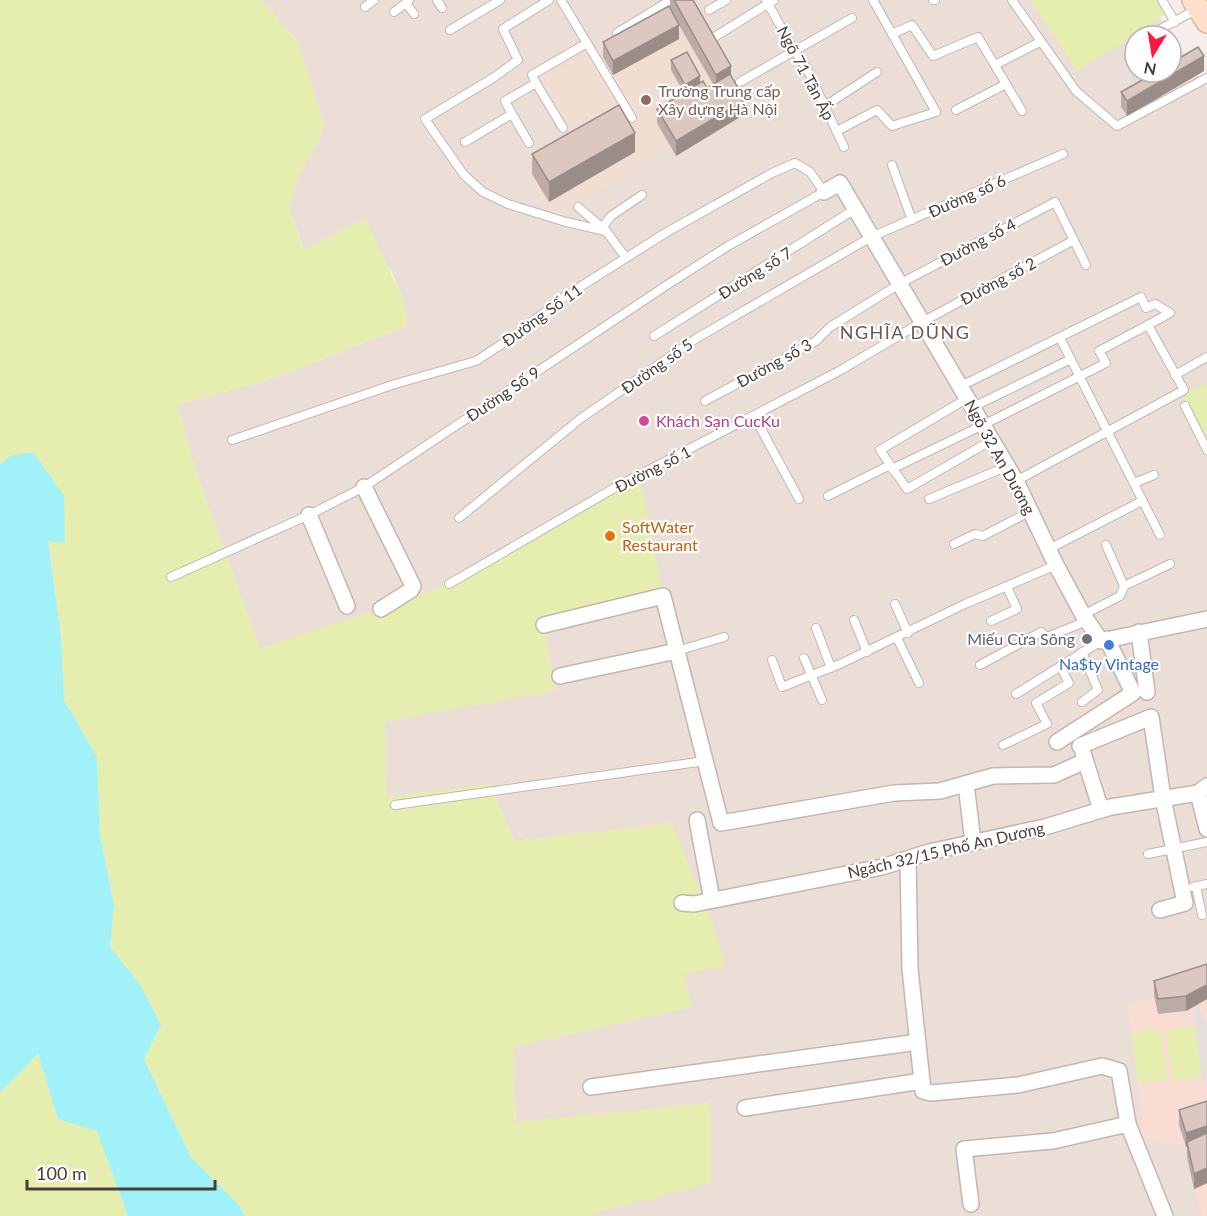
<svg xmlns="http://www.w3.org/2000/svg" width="1207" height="1216" viewBox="0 0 1207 1216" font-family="Lato,sans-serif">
<rect width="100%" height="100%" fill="#f6eeea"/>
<path fill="#ebded7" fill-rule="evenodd" d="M261,0H1148L1207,89V1216H576L709,1103L516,1123L513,1047L691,1007L684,974L672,823L514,841L490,785L387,797L385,721L554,690L544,625L449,584L381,609L260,649L197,475L177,405L274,378L407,326L403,299L391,270L305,251L289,209L298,178L325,126L298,42ZM1135,36H1171V72H1135Z"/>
<path fill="#f9ddd4" d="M1207,979V1216H1202L1194,1189L1186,1147L1140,1137L1142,1115L1127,1005Z"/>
<path fill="#f1ded2" d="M678,0H688L735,82L729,86L749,115L675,159L668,148L553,220L527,173L579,141L541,80Z"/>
<g fill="#e6eeaf">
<path d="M0,0H261L298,42L325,126L298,178L289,209L304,250L365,218L403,299L407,326L274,378L177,405L197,475L260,648L381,609L449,584L639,475L662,591L544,625L555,691L385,721L387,797L490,784L514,841L672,823L712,922L725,966L684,974L691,1007L513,1047L516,1122L710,1103L711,1183L583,1216H245L238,1204L191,1157L144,1059L141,986L110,947L114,905L100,835L97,757L64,700L61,637L48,540L65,542L10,456L0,465Z"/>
<path d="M1031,0H1157L1166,14L1077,71Z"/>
<path d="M1207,384V452L1182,394Z"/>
<path d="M1195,1025L1202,1077L1173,1081L1165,1030Z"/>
<path d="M1160,1029L1167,1080L1138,1083L1131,1033Z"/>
<path d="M38,1054L58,1119L97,1130L128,1216H0V1092Z"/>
</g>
<path fill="#e4e0de" d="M1198,1005L1207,1026L1206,1084L1202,1077L1195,1026L1194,1007Z"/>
<path fill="#a1f1f8" d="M33,452L64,496L65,543L48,541L61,637L64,700L97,757L100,835L114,905L110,947L141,986L161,1025L144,1059L191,1157L238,1204L245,1216H128L97,1131L58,1119L38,1054L0,1092V465L10,456Z"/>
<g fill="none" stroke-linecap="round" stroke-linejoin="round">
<defs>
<g id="lane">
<path d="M409,0L406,3L414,14"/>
<path d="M437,0L442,8"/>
<path d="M549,0L503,29L518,60L493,78L425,119L464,175L483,192L508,204L566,222L606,231"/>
<path d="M561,0L632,118"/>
<path d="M766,0L795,52L806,67L844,147"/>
<path d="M933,0H935"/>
<path d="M1012,0L1076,91L1117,126L1207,78"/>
<path d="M1162,0L1175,22"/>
<path d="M365,7L374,0"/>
<path d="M709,10L726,0"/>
<path d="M394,12L406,3"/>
<path d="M450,30L500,0"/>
<path d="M617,33L671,0"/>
<path d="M892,34L912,25L933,56L978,37L1022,111"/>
<path d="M1150,35L1197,9"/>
<path d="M716,36L774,0"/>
<path d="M995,65L1040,42"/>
<path d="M740,82L852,18"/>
<path d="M536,83L563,128"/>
<path d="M825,106L877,72"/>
<path d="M956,110L1006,84"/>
<path d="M512,114L529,143"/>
<path d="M837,131L877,110L892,126L936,112L873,0"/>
<path d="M465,142L512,114L505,101L536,83L532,75L587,43"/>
<path d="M892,165L912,220"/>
<path d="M578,207L606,231L626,258"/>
<path d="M602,228L611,216L642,195"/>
<path d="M654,336L855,209"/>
<path d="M1060,338L1160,535"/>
<path d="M1175,375L1207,357"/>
<path d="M961,386L1141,297L1146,308L1155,304L1170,313L1148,325"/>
<path d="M968,398L880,450L907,489L992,440"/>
<path d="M705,401L816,341L830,327L901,283L1055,202L1086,265"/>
<path d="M1185,406L1207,450"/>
<path d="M973,407L1071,359"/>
<path d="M754,416L799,499"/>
<path d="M892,469L983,425L1106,363L1099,351L1148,325L1184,390L1016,481"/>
<path d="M1134,483L1154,475"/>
<path d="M828,496L890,465"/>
<path d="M929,499L1008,466"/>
<path d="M459,518L580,419L697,338L871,237L1063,154"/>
<path d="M954,544L975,534L983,536L1031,511"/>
<path d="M1106,545L1124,586"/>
<path d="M1049,549L1142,501"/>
<path d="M171,577L309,515L364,487L667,285L728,246L824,192L810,172L795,163L772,173L667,232L564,297L517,334L476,361L395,384L232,440"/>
<path d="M449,584L616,487L841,370L922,322L1074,240"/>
<path d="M895,604L908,633"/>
<path d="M1083,615L1120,596L1124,586L1170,564"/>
<path d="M854,620L867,652"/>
<path d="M991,621L1017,609L1007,587"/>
<path d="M816,628L831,668"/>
<path d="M897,638L919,683"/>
<path d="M677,651L724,637"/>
<path d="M804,658L822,700"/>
<path d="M772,660L782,687L840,664L965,604L1056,565"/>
<path d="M980,665L1041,632L1047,637L1087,621"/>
<path d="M1016,694L1101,641"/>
<path d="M1082,702L1098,690L1082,652"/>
<path d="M1003,745L1047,724L1036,703L1069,683L1060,666"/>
<path d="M395,805L705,761"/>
<path d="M1148,854L1207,842"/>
<path d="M1196,886L1202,915"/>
<path d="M1193,887L1207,884"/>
</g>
<g id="street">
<path d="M824,192L840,183L1016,481L1056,565L1083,615L1101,641L1207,619"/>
<path d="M364,487L413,586L411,590L381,609"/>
<path d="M309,515L347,606"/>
<path d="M544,625L663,596L677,651"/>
<path d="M1139,632L1147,692"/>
<path d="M560,676L677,651L721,823L894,793L940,791L993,776L1054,775L1085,761"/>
<path d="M1057,742L1133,693L1107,639"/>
<path d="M1080,746L1151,717L1163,798L1185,903L1160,910"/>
<path d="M1083,753L1101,810"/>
<path d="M966,784L973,842"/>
<path d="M1198,793L1207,829"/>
<path d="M697,820L712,900"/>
<path d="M908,859L910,969L923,1091L931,1093L1018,1085L1102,1066L1119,1071L1128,1124L1165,1216"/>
<path d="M682,903L694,904L882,867L929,852L1045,827L1111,807L1198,793L1207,786"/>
<path d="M591,1087L918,1042"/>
<path d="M745,1108L922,1081"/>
<path d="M971,1204L964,1149L1053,1141L1128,1124"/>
</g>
<path id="secondary" d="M1193,0L1207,22"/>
</defs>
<use href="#lane" stroke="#c6b5ae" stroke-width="10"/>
<use href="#street" stroke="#c6b5ae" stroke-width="18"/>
<use href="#secondary" stroke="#e1b799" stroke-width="24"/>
<use href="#lane" stroke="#fff" stroke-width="8"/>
<use href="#street" stroke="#fff" stroke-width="15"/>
<use href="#secondary" stroke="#ffe1cb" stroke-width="21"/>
</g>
<g fill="#bdaca6">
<path d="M670,0H693L731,76L745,114L676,156L657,123V109L684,93L671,70V60L707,88L713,84L679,25V39L613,75L603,57V42L670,7Z"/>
<path d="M1204,71L1127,116L1121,107V92Z"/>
<path d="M635,152L549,202L532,174V154Z"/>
<path d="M1207,964V999L1186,1011L1158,1014L1154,996V981Z"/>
<path d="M1207,1101V1183L1194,1189L1187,1157V1147H1186L1179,1125V1110Z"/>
</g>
<g fill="#9a8c87">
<path d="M679,25V39L613,75V61Z"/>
<path d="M1204,56V71L1127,116V101Z"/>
<path d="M731,66V81L716,89V75Z"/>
<path d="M700,76V86L685,95V85Z"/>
<path d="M745,100V114L676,156V141Z"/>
<path d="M635,133V152L549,202V182Z"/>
<path d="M1207,985V999L1186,1011V996Z"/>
<path d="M1207,1126V1141L1187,1142V1147H1186V1133Z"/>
<path d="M1207,1168V1183L1194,1189V1174Z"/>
</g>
<g fill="#dcc8c1" stroke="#9a8c87" stroke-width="1.5">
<path d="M674,0H693L731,66L716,75Z"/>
<path d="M669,6L679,25L613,61L603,42Z"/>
<path d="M1198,47L1204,56L1127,101L1121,92L1156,72H1171V63Z"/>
<path d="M687,52L700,76L685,85L671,60Z"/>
<path d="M730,74L745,100L676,141L657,109L703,81L707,88Z"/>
<path d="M619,105L635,133L549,182L532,154Z"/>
<path d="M1207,964V985L1186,996L1158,999L1154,981Z"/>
<path d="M1207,1101V1126L1186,1133L1179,1110Z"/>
<path d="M1207,1133V1168L1194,1174L1187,1142Z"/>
</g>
<circle fill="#8d6e63" stroke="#fff" stroke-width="2" cx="646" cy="100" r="6"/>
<circle fill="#d1479c" stroke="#fff" stroke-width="2" cx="644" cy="421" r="6"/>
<circle fill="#e8710a" stroke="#fff" stroke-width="2" cx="610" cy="536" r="6"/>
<circle fill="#6b7280" stroke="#fff" stroke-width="2" cx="1087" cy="639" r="6"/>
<circle fill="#3f7fe0" stroke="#fff" stroke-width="2" cx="1109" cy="645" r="6"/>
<g text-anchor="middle" stroke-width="4.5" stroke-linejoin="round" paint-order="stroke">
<g font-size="16" fill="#4b3c37" stroke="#fff">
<text transform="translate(806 73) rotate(62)" y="6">Ngõ 71 Tân Ấp</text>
<text transform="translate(967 196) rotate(-24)" y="6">Đường số 6</text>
<text transform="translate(978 242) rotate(-28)" y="6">Đường số 4</text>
<text transform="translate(755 273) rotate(-32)" y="6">Đường số 7</text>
<text transform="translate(998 281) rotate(-28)" y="6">Đường số 2</text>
<text transform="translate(542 315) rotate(-36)" y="6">Đường Số 11</text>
<text transform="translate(774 363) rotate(-29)" y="6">Đường số 3</text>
<text transform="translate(657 366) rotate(-35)" y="6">Đường số 5</text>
<text transform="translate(503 394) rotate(-34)" y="6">Đường Số 9</text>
<text transform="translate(1000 457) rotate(61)" y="6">Ngõ 32 An Dương</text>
<text transform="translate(653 469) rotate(-27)" y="6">Đường số 1</text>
<text transform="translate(946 850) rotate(-13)" y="6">Ngách 32/15 Phố An Dương</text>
</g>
<g font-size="16" fill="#785e54" stroke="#fff" text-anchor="start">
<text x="658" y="97">Trường Trung cấp<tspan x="658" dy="18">Xây dựng Hà Nội</tspan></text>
</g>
<g font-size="16" fill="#b23c85" stroke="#fff" text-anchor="start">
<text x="656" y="427">Khách Sạn CucKu</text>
</g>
<g font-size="16" fill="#c56008" stroke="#fff" text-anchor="start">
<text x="622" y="533">SoftWater<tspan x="622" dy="18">Restaurant</tspan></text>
</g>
<g font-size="16" fill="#5b616d" stroke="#fff" text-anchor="end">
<text x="1075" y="645">Miếu Cửa Sông</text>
</g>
<g font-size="16" fill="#366cbe" stroke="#fff">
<text x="1109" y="670">Na$ty Vintage</text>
</g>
<g font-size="18" letter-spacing="1.5" fill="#6f564d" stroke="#fff">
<text x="905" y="339">NGHĨA DŨNG</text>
</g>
</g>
<g transform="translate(1153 54) rotate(191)"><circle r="28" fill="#ffffff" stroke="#b7b1af" stroke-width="1.5"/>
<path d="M0-4.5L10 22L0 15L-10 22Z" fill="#ff1841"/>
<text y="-9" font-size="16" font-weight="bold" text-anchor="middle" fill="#4b3c37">N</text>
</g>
<path d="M27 1180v9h188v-9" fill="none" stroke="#4b3c37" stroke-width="3"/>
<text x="36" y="1180" font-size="18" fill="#4b3c37" stroke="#ffffff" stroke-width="4.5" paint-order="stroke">100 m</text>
</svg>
